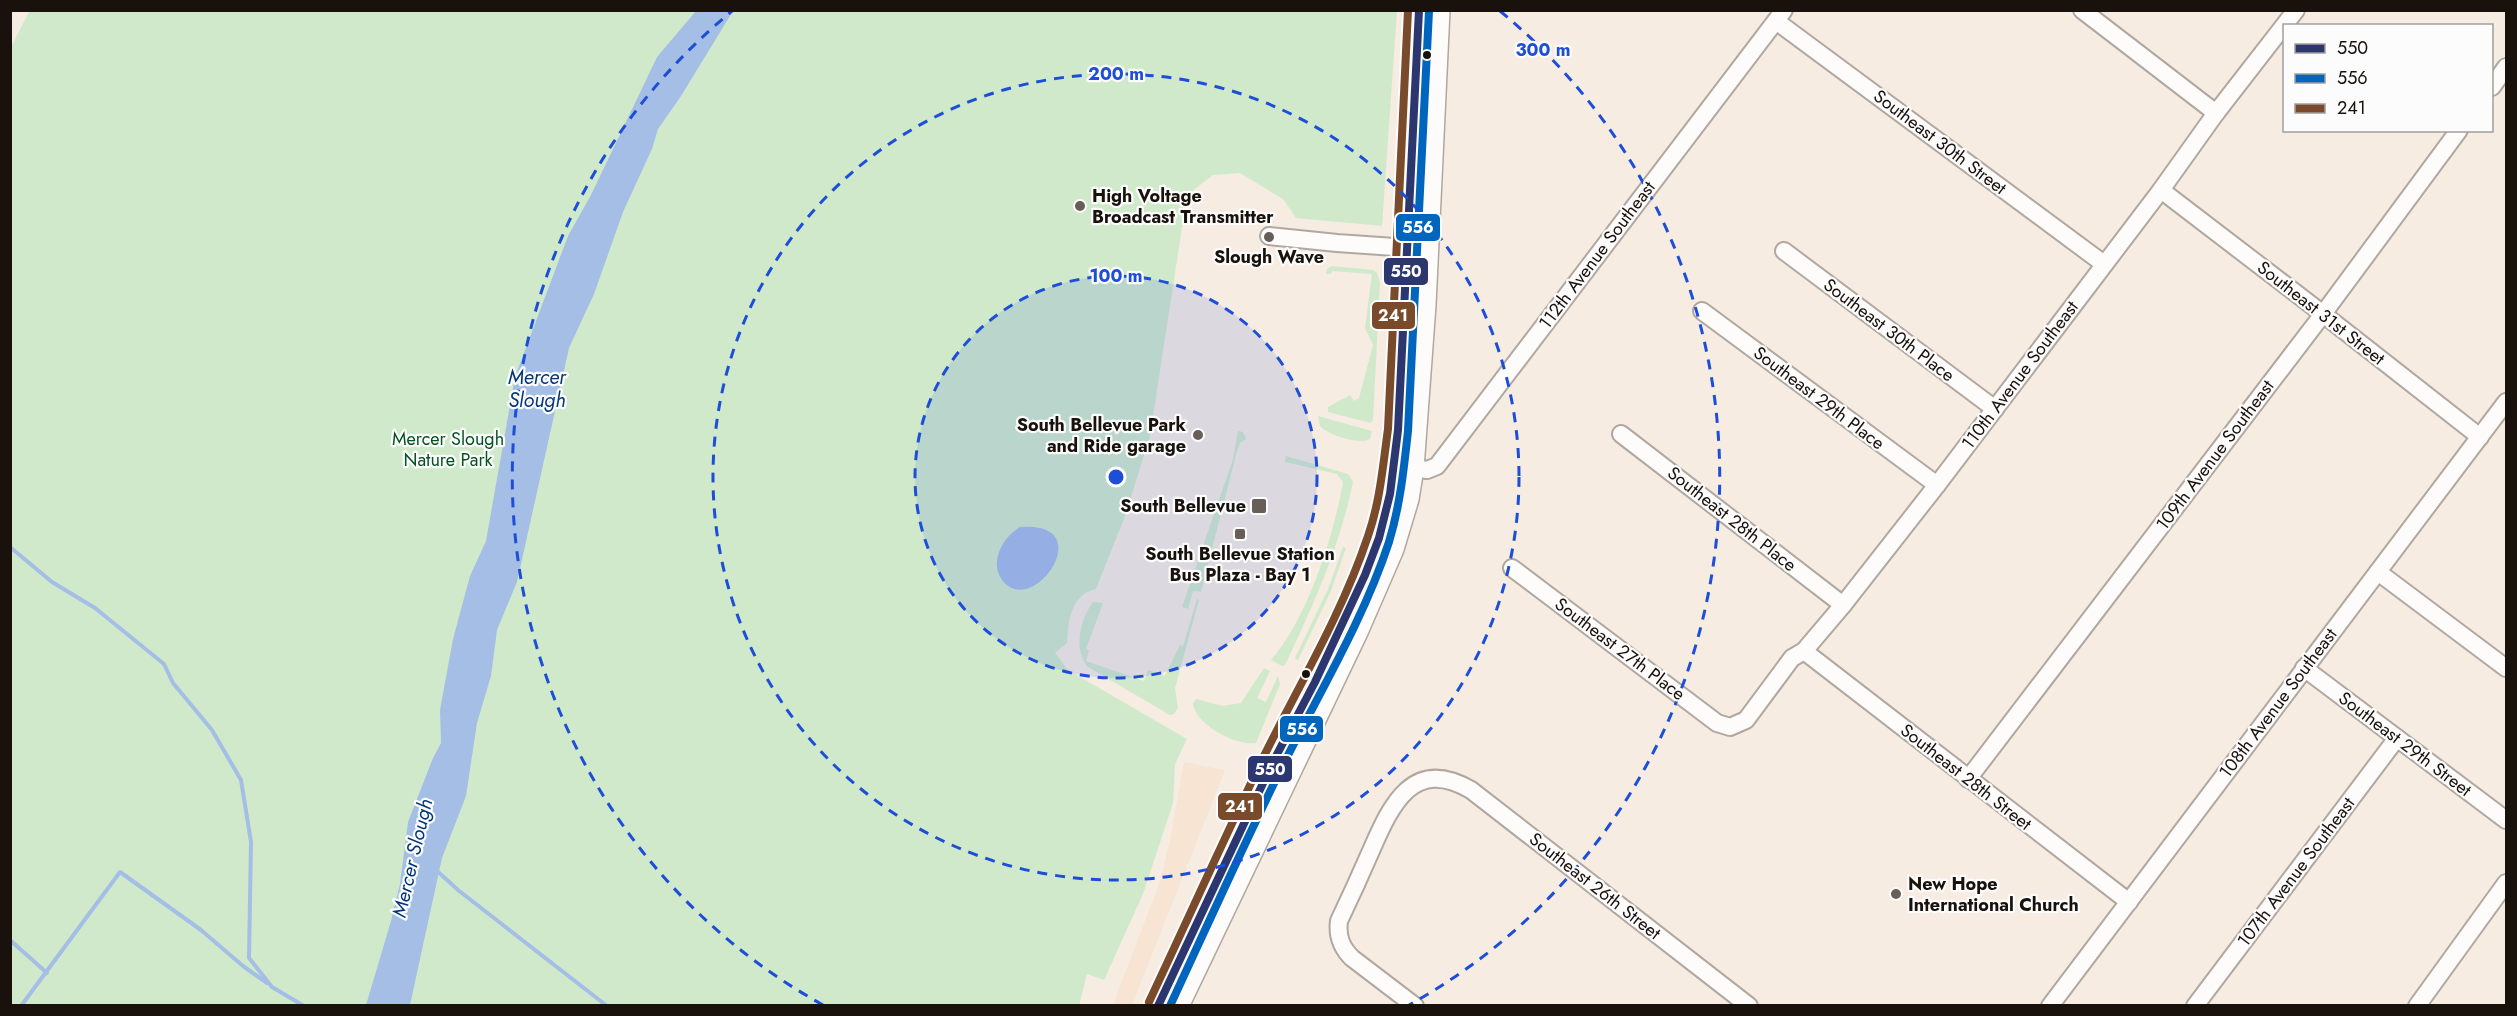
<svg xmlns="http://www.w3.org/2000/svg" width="2517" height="1016" viewBox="0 0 2517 1016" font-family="Jost,sans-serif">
<rect width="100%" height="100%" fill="#f6ece2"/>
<path fill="#f7e4d3" d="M1184,762L1225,770L1132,1005H1113L1160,882L1171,836Z"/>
<g fill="#d0e9cb">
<path d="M30,10L1397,11L1382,226L1296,218L1283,199L1240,173L1213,175L1187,195L1150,436L1125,516L1096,589C1071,594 1068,622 1067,643L1055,653L1068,670L1187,739L1175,764L1173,803L1143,894L1104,980L1087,974L1079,1006L11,1005L10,49Z"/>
<path d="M1332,266L1373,270L1377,273L1380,283L1373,420L1371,423L1328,412V407L1350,395L1354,401L1359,398L1373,345L1365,328L1372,274L1332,271L1331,274H1326L1327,269Z"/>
<path d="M1318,416L1372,431L1370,439C1359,445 1328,435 1320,426Z"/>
<path d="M1238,431L1243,432L1246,439L1240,443L1237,451L1201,592L1193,591L1188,609L1182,607L1233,459Z"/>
<path d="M1286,456L1348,474L1353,482C1340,546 1313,606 1285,665L1282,666L1271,660C1307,620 1334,535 1343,482L1337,474L1285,462Z"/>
<path d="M1343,547L1346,548L1331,591L1298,660L1295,658L1328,589Z"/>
<path d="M1197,599L1199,600L1175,688L1178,708L1174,714L1170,715L1088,667C1073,649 1080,620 1093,602L1103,603L1086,649L1089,650L1086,661L1144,681L1148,670L1165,676L1180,645L1183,646Z"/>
<path d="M1264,668L1270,671L1257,698L1266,702L1278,676L1280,684L1256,743C1236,746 1196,725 1193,704L1196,699L1223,706L1241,703Z"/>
</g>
<g fill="#a5bee6">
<path d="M696,11H733L681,96L658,129L652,149L623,212L594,294L569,348L517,582L497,630L491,676L477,723L466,796L442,858L410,1005H366L391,921L400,884L408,822L433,758L441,743L440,710L453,639L470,576L486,541L515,377L568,236L591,195L657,57Z"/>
<path d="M1020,527C1098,521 1038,611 1007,585C986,567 1001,538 1020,527Z"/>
</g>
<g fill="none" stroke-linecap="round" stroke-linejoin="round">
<g stroke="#a5bee6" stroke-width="4">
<path d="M10,547L52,582L95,608L164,664L173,683L212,730L241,780L251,842L249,958L272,987L304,1006"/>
<path d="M436,870L458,890L607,1006"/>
<path d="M10,940L47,973"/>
<path d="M21,1006L120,872L201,930L243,966L267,983"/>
</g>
<defs>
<g id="minor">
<path d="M2082,10L2216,113"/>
<path d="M1776,21L2104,264"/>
<path d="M2492,87L2506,67"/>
<path d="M2161,190L2323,314L2480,437"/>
<path d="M1269,236L1337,243L1409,248"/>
<path d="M1784,251L1995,409"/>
<path d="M1702,311L1937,485"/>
<path d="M1621,434L1843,605"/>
<path d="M1401,466L1427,470L1437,466L1784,10"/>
<path d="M1512,568L1717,723L1730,727L1746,720L1792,658L1804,651L1843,605L1937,485L2161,190L2216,113L2296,10"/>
<path d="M2378,572L2506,668"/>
<path d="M1804,651L2129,902"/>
<path d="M2304,668L2506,820"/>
<path d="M1968,779L2323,314L2459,130"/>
<path d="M1415,1006L1352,958C1341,947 1337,936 1339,921C1350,898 1360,876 1370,853C1390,808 1411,755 1471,790L1749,1006"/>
<path d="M2050,1006L2506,402"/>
<path d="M2195,1006L2397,738"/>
<path d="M2417,1006L2506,883"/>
</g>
<g id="major">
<path d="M1158,1006L1273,762L1315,682L1365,575L1379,538L1390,494L1398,430L1419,10"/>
<path d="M1178,1006L1357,632L1393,549L1408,499L1413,468L1425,305L1439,10"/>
</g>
</defs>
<use href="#minor" stroke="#b0a8a0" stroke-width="20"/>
<use href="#major" stroke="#b0a8a0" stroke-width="24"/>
<use href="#minor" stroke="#fefcfb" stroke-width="16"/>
<use href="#major" stroke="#fefcfb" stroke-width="21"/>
<defs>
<path id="bus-1" d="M1158,1006L1273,762L1315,682L1365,575L1379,538L1390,494L1398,430L1419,10"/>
<path id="bus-2" d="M1170,1006C1207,926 1243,846 1282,767C1319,693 1363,621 1389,542C1400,506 1404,468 1408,431L1429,11"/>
<path id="bus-3" d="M1149,1002C1187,921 1224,839 1263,758C1299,685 1342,614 1368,536C1380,502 1383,465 1388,429L1408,10"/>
</defs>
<use href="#bus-1" stroke="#fcfcfc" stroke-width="12"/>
<use href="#bus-2" stroke="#fcfcfc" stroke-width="12"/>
<use href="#bus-3" stroke="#fcfcfc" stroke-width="12"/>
<use href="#bus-1" stroke="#2b376e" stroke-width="8"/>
<use href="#bus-2" stroke="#0065bd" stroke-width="8"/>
<use href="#bus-3" stroke="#7a4b2a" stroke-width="8"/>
</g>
<circle cx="1116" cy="477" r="201" fill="#1d4ed8" fill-opacity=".12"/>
<g fill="none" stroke="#1d4ed8" stroke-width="3" stroke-dasharray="10 8">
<circle cx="1116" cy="477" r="201"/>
<circle cx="1116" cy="477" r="403"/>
<path d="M823 1005A604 604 0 0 1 732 11M1500 11A604 604 0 0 1 1409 1005"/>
</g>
<g fill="#18110c" stroke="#fcfcfc" stroke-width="2">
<circle cx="1427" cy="55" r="5"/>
<circle cx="1306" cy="674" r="5"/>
</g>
<g fill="#665e57" stroke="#fcfcfc" stroke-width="2">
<circle cx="1080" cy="206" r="6"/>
<circle cx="1269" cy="237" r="6"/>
<circle cx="1198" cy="435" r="6"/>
<rect x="1251" y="498" width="16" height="16" rx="3"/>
<rect x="1234" y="528" width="12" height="12" rx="3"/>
<circle cx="1896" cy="894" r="6"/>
</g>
<g text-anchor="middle" stroke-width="4.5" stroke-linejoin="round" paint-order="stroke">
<g font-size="18" fill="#18110c" stroke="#fcfcfc">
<text transform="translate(1940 142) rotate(37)" y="6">Southeast 30th Street</text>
<text transform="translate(1597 255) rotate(-53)" y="6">112th Avenue Southeast</text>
<text transform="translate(2321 313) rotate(38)" y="6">Southeast 31st Street</text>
<text transform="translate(1889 330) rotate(37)" y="6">Southeast 30th Place</text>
<text transform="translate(2020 375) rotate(-53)" y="6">110th Avenue Southeast</text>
<text transform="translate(1819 398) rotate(37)" y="6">Southeast 29th Place</text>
<text transform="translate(2215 455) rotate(-53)" y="6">109th Avenue Southeast</text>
<text transform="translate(1732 519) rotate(38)" y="6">Southeast 28th Place</text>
<text transform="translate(1620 649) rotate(37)" y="6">Southeast 27th Place</text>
<text transform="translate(2278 703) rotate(-53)" y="6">108th Avenue Southeast</text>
<text transform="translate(2405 744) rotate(37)" y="6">Southeast 29th Street</text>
<text transform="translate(1966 777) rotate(38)" y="6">Southeast 28th Street</text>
<text transform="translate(2296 872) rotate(-53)" y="6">107th Avenue Southeast</text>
<text transform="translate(1595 886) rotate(38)" y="6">Southeast 26th Street</text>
</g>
<g font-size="18" font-weight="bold" fill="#18110c" stroke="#fcfcfc" text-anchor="start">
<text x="1092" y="202">High Voltage<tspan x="1092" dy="21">Broadcast Transmitter</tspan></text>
<text x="1269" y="263" text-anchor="middle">Slough Wave</text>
<text x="1186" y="431" text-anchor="end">South Bellevue Park<tspan x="1186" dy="21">and Ride garage</tspan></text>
<text x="1246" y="512" text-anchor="end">South Bellevue</text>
<text x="1240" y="560" text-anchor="middle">South Bellevue Station<tspan x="1240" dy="21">Bus Plaza - Bay 1</tspan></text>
<text x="1908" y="890">New Hope<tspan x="1908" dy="21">International Church</tspan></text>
</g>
<g font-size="18" fill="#045121" stroke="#fcfcfc">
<text x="448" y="445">Mercer Slough<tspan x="448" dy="21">Nature Park</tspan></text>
</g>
<g font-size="20" font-style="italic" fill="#00367b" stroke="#fcfcfc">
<text x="537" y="384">Mercer<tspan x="537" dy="23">Slough</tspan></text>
<text transform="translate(412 858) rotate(-77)" y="7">Mercer Slough</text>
</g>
</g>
<circle cx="1116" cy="477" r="9" fill="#1d4ed8" stroke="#fcfcfc" stroke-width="3"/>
<g font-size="18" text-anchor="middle" font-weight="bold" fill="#1d4ed8" stroke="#fcfcfc" stroke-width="4.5" stroke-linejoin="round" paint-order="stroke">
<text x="1543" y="56">300 m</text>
<text x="1116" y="80">200 m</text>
<text x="1116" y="282">100 m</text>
</g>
<g stroke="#fcfcfc" stroke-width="2">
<rect x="1395" y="213" width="46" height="29" rx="6" fill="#0065bd"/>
<rect x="1383" y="257" width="46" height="29" rx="6" fill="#2b376e"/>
<rect x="1371" y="301" width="45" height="29" rx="6" fill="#7a4b2a"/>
<rect x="1279" y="715" width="45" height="28" rx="6" fill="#0065bd"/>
<rect x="1247" y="755" width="46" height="28" rx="6" fill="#2b376e"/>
<rect x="1217" y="792" width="46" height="29" rx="6" fill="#7a4b2a"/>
</g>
<g font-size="16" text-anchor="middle" font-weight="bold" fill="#fff">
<text x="1418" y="233">556</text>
<text x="1406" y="277">550</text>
<text x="1393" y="321">241</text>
<text x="1302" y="735">556</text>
<text x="1270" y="775">550</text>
<text x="1240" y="812">241</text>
</g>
<rect width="2517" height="1016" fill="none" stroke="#18110c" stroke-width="24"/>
<rect x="2283" y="24" width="210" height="108" fill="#fcfcfc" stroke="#a19e9c" stroke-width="1.5"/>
<rect x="2295" y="44" width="30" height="9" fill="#2b376e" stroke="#a19e9c" stroke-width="1.5"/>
<text x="2337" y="54" font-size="18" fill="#18110c">550</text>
<rect x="2295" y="74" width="30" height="9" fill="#0065bd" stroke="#a19e9c" stroke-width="1.5"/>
<text x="2337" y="84" font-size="18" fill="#18110c">556</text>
<rect x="2295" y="104" width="30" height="9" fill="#7a4b2a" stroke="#a19e9c" stroke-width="1.5"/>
<text x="2337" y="114" font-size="18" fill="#18110c">241</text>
</svg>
